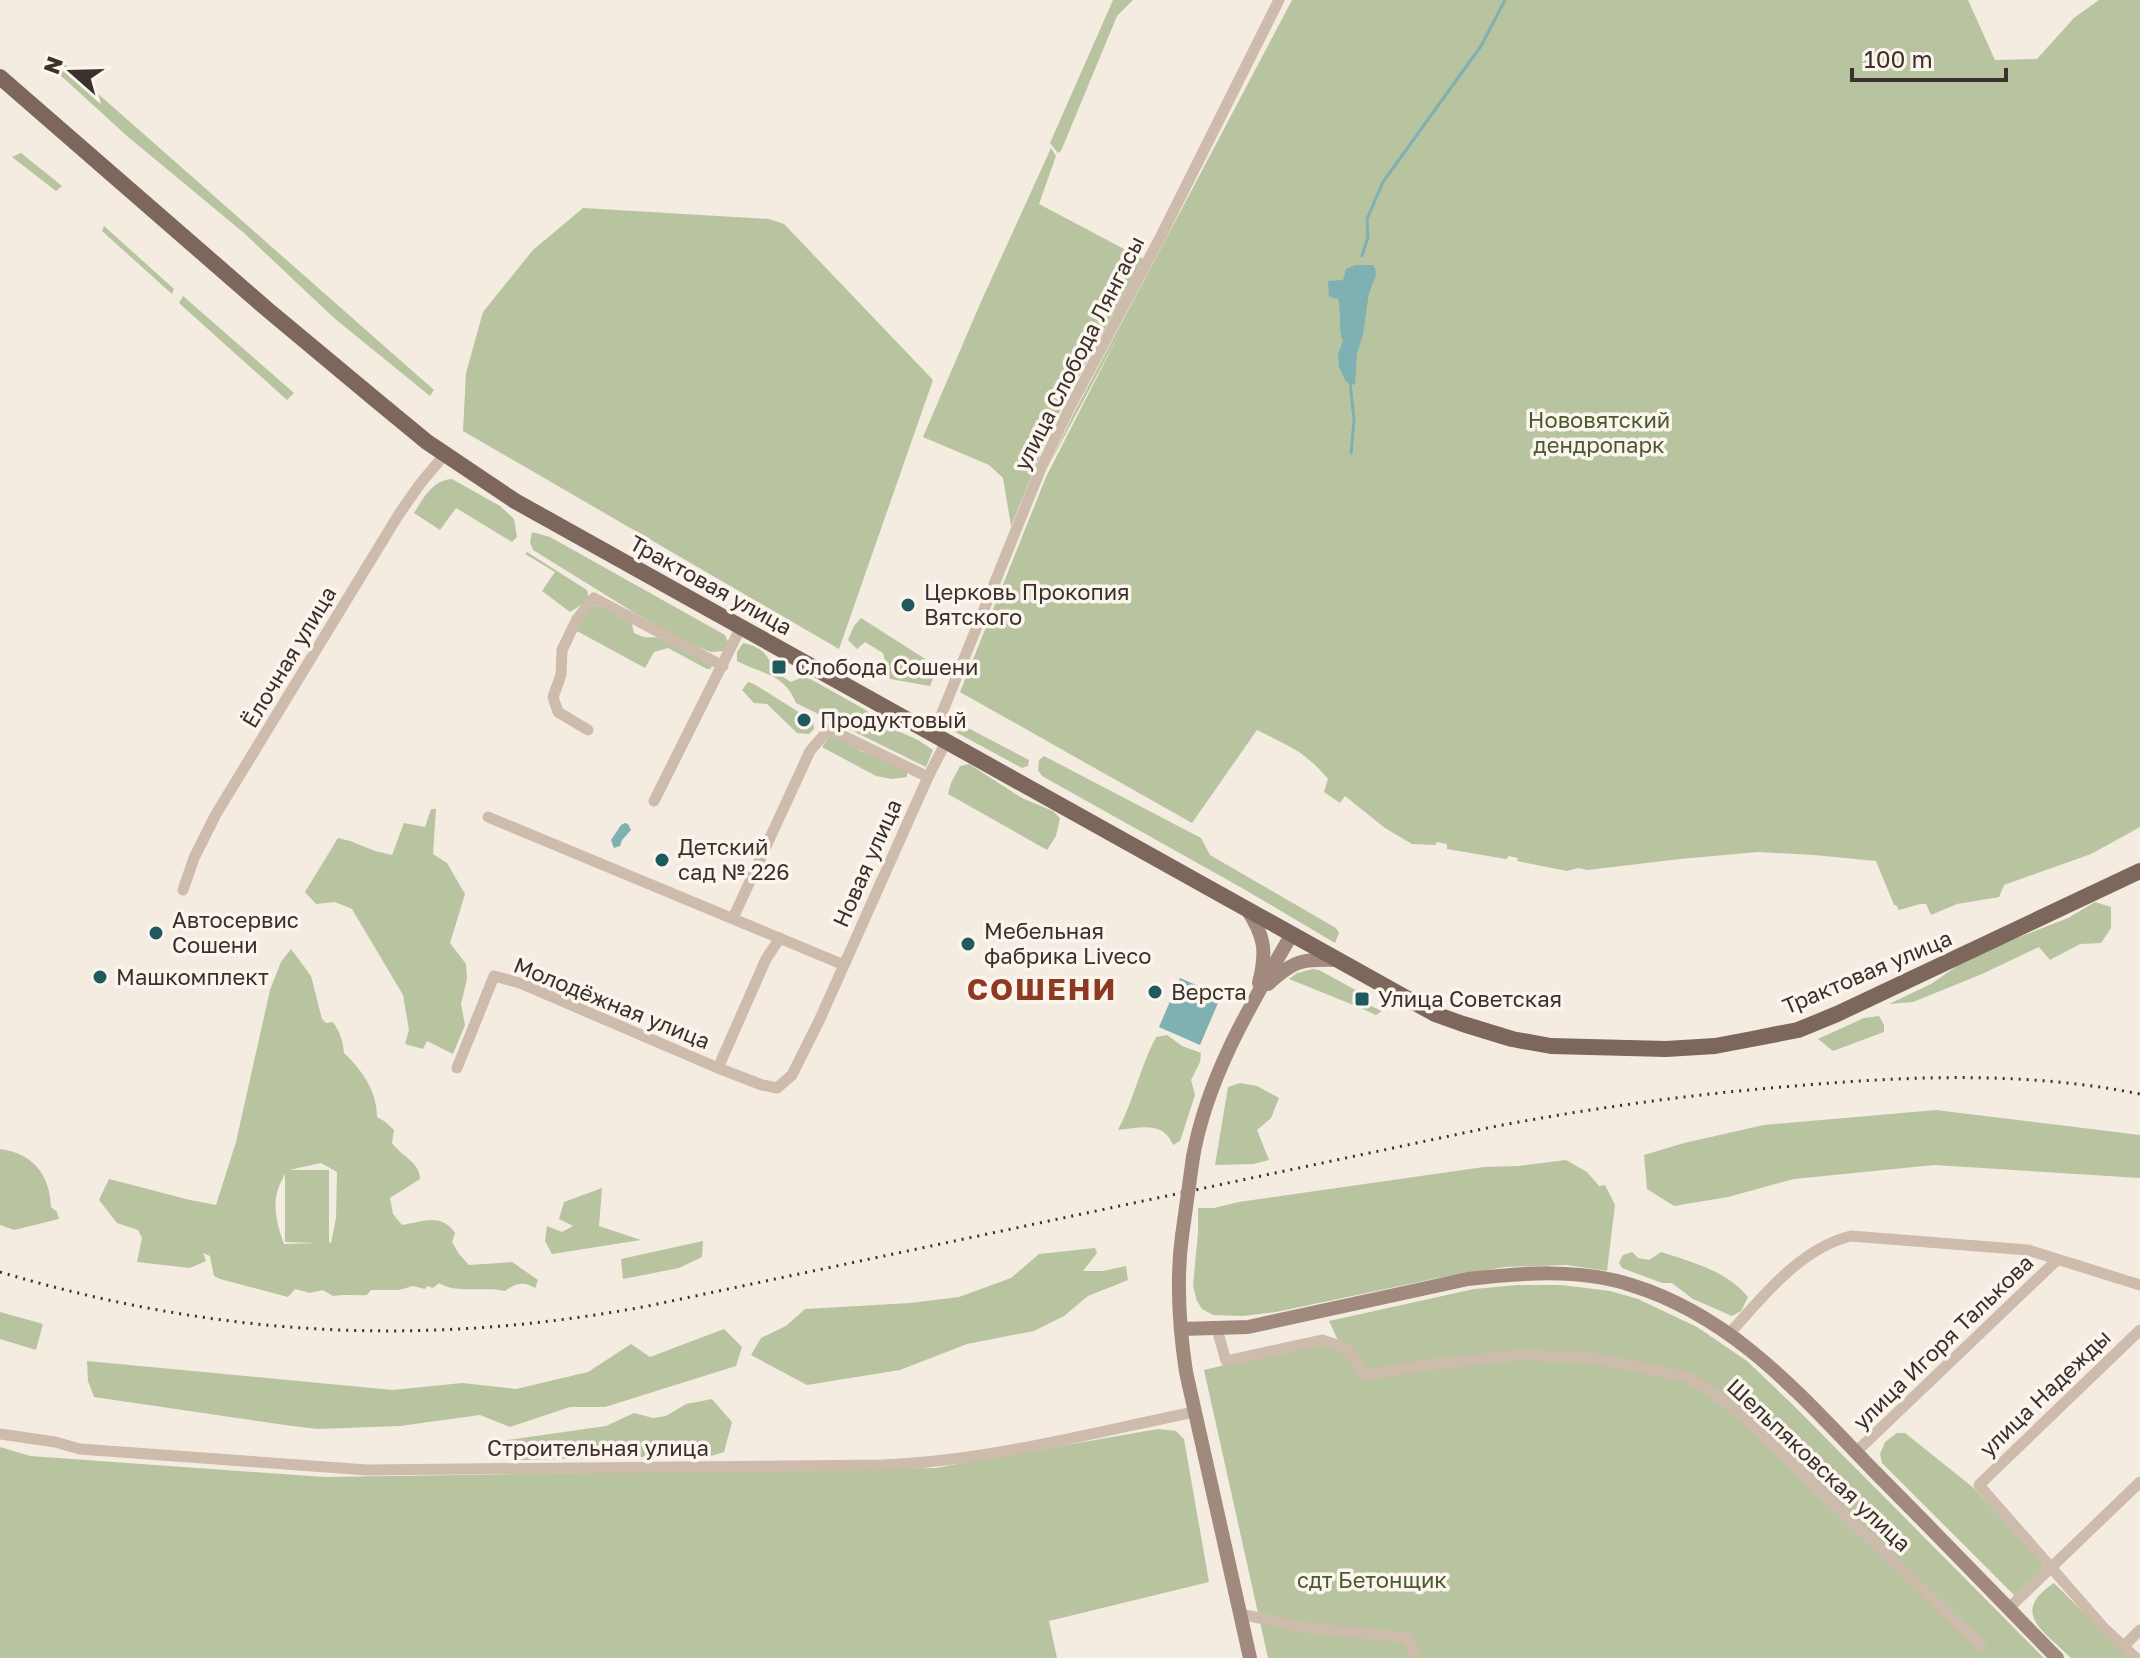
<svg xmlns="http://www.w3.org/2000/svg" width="2140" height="1658" viewBox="0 0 2140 1658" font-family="'Golos Text',sans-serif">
<rect width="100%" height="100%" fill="#f4ebe1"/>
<g fill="#b8c4a0" fill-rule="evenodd">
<path d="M1113,0H1133L1117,16L1061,151L1058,153L1050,143Z"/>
<path d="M1292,0H1968L1995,60L2037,59L2074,18L2099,0H2140V827L2091,854L2004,885L1999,897L1957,904L1931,915L1926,904H1920L1899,910L1896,905H1894L1876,861L1814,855L1758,852L1680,859L1588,870L1578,868L1567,871L1517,861L1518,858L1509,856L1506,859L1447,849V844L1436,842V845L1412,844L1385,828L1345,796L1340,803L1324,792L1328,779C1305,751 1289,746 1257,730L1192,823L960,692L1046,477L1120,332L1048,467L1073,415Z"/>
<path d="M54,55L434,390L430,396L334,318L244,233L127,136L47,63Z"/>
<path d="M1051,148L1056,156L1039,204L1143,259L1053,424L1011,526L1003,478L989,465L923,437L980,304Z"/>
<path d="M21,153L62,186L56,191L12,157Z"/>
<path d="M583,208L769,219L784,224L933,380L839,649L463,431L466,373L483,312L533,250Z"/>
<path d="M104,226L174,289L172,294L102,231Z"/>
<path d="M183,296L294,393L287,400L179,303Z"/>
<path d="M452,479L500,506L514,519L517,537L512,542L456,508L440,530L414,513C424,497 433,480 452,479Z"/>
<path d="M532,532L550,537L725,635L728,642L724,651L711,652L691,644L638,615L533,550L530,542Z"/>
<path d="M527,552L587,590L589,600L570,612L542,591L555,572L525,554Z"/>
<path d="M590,605L601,606L632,624L634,633C648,640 646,636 659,638C677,641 696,656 712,664L711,669H707L668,648L654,652L645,668L575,630Z"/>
<path d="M861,618L930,662V668L934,676L930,686L890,679L883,653L865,642L857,649L848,640L854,626Z"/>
<path d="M743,643C759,646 770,654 772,670L791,682L805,676L864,709L889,727L918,740L933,750L926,767L796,703C784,673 763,675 737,661V652Z"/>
<path d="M748,682L754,684L813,721L814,729L809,734L797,733L767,704L754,703L742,690Z"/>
<path d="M951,719L1029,760L1028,766L1022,768L948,728V722Z"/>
<path d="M831,734L845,739L862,752L876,753L907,767V777L892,779L876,776L822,747Z"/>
<path d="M1044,756L1201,838L1210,855L1336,928L1339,933L1335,943L1242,888L1042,776L1038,770L1039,760Z"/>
<path d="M969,764L1022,798L1053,811L1060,818L1056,836L1047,850L948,794L951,783L960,766Z"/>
<path d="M431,809H436L433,854L447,863L465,894L450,943L466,964L467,979L461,1004L465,1025L453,1054L427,1041L423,1049L405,1044L409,1030L403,995L352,909L335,902L316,904L305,892L338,838L350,841L375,851L392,855L404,823L425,827Z"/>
<path d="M2095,902L2111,907V928L2101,943L2080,944L2050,960L2039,947L1982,974L1913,1002L1889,1004L1931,984L1973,955L2068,918Z"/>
<path d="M291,949L311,976L322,1019L326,1023L333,1022C340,1032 343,1041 344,1053C362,1070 377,1091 377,1117L384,1121L394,1130L392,1143C402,1157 420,1162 420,1179L390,1198L393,1214L402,1225C422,1222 441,1212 455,1233L452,1242L459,1254L469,1265L512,1262L538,1280L535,1288C524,1281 515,1283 505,1291C486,1286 455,1294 439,1283L433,1288L427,1286L425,1289L413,1286L399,1290H371L367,1295C355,1296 345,1294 333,1296L323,1290L310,1293L295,1289L288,1297L220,1279L214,1276L210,1256L203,1253L206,1261L190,1268L137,1262L142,1238L138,1230L117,1223L99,1200L109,1179L190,1200L216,1205L236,1142L270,990L281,962ZM321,1163L337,1172L336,1218L331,1243L329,1242V1170H289ZM285,1174V1242L316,1243L284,1244C275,1218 270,1199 285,1174Z"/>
<path d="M1313,969L1319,970L1361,993L1358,1000L1382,1011L1376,1015C1348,1002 1318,991 1289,979L1297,973Z"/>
<path d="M1879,1016L1884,1025V1032L1833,1051L1818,1039L1864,1018Z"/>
<path d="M1167,1035L1182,1046L1201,1053L1200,1062L1191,1080L1195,1095L1180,1141L1173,1145C1163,1120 1139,1128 1118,1130C1134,1100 1140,1067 1156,1037Z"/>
<path d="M1240,1083L1257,1086L1279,1098L1271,1118L1257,1130L1269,1160L1253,1164L1215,1165L1228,1087Z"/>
<path d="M1936,1110L2140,1135V1178L1934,1165L1794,1179L1728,1197L1674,1206L1647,1189L1644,1155L1684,1143L1764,1125Z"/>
<path d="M0,1149C32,1153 50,1174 51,1207L57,1212L59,1219L14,1230L0,1225Z"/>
<path d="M1566,1160L1587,1172L1599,1186L1605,1185L1615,1205L1607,1271L1566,1265L1505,1267L1438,1278L1276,1312L1243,1316L1213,1315L1202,1309L1197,1301L1193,1286L1198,1233V1208H1214L1239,1202L1484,1167L1519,1166Z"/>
<path d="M602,1188L599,1226L641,1240L552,1254L545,1241L547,1226L562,1232L573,1226L559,1219L564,1202Z"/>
<path d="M703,1241L702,1257L679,1268L623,1279L621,1259Z"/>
<path d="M1095,1248L1097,1253L1083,1271H1103L1126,1266L1128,1280L1088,1296L1064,1316L1034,1331L967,1344L900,1370L807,1385L751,1355L761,1338L786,1326L805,1309L910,1303L959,1297L1011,1278L1039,1254Z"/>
<path d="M1632,1252L1638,1258L1649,1260L1661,1252C1692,1262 1727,1271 1748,1297L1741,1311L1732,1316L1693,1299L1672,1283H1662L1622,1268L1619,1263L1623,1255Z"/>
<path d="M1518,1285H1561L1610,1291L1638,1299L1697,1327L1747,1361L1793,1405L2044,1658H1268L1204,1370L1312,1344L1341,1347L1329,1321L1474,1289Z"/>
<path d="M0,1312L43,1324L36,1350L0,1339Z"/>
<path d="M724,1329L742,1347L736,1366L605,1407H570L510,1427L480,1415L400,1426L318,1429L292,1426L94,1397L88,1381L87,1361L393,1390L462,1383L516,1389L588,1372L631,1344L650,1357Z"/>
<path d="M712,1399L732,1422L724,1452L708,1457L677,1453L642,1457L516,1460L505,1454L501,1441L606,1426L634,1413L653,1418L666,1416L686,1404Z"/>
<path d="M1158,1429L1176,1431L1184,1439L1209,1582L1049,1621L1057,1658H0V1447L30,1456L324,1477L935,1468Z"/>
<path d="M1897,1433H1905L1975,1489L2044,1565L2038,1575L2015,1596L1882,1463L1880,1454L1885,1442Z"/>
<path d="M2054,1583L2129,1658H2071C2044,1631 2009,1613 2054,1583Z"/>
</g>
<g fill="#7fb0b2">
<path d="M1355,265H1373L1375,268L1376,275L1369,293L1363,334L1357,354L1355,385L1346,382L1339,367L1338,354L1343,341C1338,332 1342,313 1338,299L1329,297L1328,281L1343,280L1346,269Z"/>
<path d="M625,823L628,824L631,830L622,840L620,846L614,848L611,840L621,825Z"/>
<path d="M1180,978L1221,996L1200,1045L1159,1027Z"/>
</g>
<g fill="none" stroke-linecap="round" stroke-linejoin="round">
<g stroke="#7fb0b2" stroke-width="3">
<path d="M1362,256L1368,237L1367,219L1383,182L1481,46L1505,0"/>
<path d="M1350,381L1354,420L1351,453"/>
</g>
<g stroke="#cdbbac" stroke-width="11">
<path d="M588,730L558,712L553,697L561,675L562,650L577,619L594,598L723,666"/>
<path d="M934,733L1041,468L1069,409L1161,236L1279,0"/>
<path d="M654,801L741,627"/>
<path d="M488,817L844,965"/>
<path d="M183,890L194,858L216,814L399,514L420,484L445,454"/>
<path d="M733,918L810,751L829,729L928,777L947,740"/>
<path d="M457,1068L494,976L520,983L718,1068L762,1085L777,1088L792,1075L819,1021L928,777"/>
<path d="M718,1068L766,959L780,938"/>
<path d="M1217,1329L1226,1361L1322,1340L1346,1348L1366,1375L1426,1365L1520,1355L1594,1358L1687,1377L1711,1391L1747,1420L1981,1646"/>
<path d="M1730,1333C1763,1296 1801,1248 1851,1236L2028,1250L2140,1285"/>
<path d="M0,1434L55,1442L80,1449L367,1470L882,1465C988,1461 1091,1433 1194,1412"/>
<path d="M1856,1452L2057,1260"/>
<path d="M2009,1608L2140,1482"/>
<path d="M1240,1614L1307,1628L1409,1638L1414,1658"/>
<path d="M2124,1646L2140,1630"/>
<path d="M2136,1658L2104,1628L1979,1485L2140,1330"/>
</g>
<g stroke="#a18a7d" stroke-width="14">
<path d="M1247,909C1265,937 1267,951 1259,983"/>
<path d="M1268,984C1294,960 1302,959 1337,960"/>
<path d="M1193,1157C1207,1077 1251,1004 1292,934"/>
<path d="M1182,1236C1176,1281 1179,1326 1186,1372L1250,1658"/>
<path d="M1181,1329L1248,1327L1468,1279C1521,1273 1579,1268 1631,1285C1735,1317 1801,1396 1874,1471C1936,1533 1996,1596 2057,1658"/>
</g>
<path stroke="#7d675c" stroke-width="16" d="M0,77L268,310L376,400L427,442L515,501L1435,1014L1463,1024L1512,1039L1551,1046L1666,1049L1715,1046L1752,1039L1798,1030L1837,1014L2140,871"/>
<path stroke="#3b302b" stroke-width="3" stroke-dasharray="2 6" stroke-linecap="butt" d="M0,1272C219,1337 423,1348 648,1306L1492,1127C1592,1108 1693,1094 1794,1086C1910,1076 2025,1071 2140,1094"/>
<path stroke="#a18a7d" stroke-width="14" d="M1182,1236L1193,1157"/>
</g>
<g fill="#1f5a5e" stroke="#fbf5ee" stroke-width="3">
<circle cx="908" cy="605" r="8"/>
<rect x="771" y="659" width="16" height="16" rx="4"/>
<circle cx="804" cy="720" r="8"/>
<circle cx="662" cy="860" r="8"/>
<circle cx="156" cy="933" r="8"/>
<circle cx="968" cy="944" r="8"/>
<circle cx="100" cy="977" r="8"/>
<circle cx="1155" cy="992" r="8"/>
<rect x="1354" y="991" width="16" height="16" rx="4"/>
</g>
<g text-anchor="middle" stroke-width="7" stroke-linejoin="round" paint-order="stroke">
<g font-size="22" fill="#3b302b" stroke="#fbf5ee">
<text transform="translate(1079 353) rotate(-63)" y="8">улица Слобода Лянгасы</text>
<text transform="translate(711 585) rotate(29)" y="8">Трактовая улица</text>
<text transform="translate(289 657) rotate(-59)" y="8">Ёлочная улица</text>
<text transform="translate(867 863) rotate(-66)" y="8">Новая улица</text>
<text transform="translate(1867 972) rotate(-23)" y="8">Трактовая улица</text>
<text transform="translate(612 1003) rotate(22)" y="8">Молодёжная улица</text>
<text transform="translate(1943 1342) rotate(-44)" y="8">улица Игоря Талькова</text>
<text transform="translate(2045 1393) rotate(-44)" y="8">улица Надежды</text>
<text x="598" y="1456">Строительная улица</text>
<text transform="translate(1819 1465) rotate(43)" y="8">Шельпяковская улица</text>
</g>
<g font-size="22" fill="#4a5a2e" stroke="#fbf5ee">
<text x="1599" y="428">Нововятский<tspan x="1599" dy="25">дендропарк</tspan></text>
<text x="1372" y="1588">сдт Бетонщик</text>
</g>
<g font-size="22" fill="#3b302b" stroke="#fbf5ee" text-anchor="start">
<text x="924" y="600">Церковь Прокопия<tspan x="924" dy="25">Вятского</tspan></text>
<text x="795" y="675">Слобода Сошени</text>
<text x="820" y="728">Продуктовый</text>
<text x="678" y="855">Детский<tspan x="678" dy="25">сад № 226</tspan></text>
<text x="172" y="928">Автосервис<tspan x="172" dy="25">Сошени</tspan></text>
<text x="984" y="939">Мебельная<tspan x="984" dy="25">фабрика Liveco</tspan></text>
<text x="116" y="985">Машкомплект</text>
<text x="1171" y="1000">Верста</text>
<text x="1378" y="1007">Улица Советская</text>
</g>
<g font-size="30" font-weight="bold" letter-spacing="2" fill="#8c3b22" stroke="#fbf5ee">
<text x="1042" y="1000">СОШЕНИ</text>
</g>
</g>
<g transform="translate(72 72) rotate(290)" stroke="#fbf5ee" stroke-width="6" paint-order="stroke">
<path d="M0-6L14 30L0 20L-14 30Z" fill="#3b302b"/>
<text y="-12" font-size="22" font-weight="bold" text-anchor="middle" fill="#3b302b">N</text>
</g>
<path d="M1852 68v12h154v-12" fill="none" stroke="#3b302b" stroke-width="4"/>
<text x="1864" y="68" font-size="24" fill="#3b302b" stroke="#fbf5ee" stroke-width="6" paint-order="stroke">100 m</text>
</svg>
